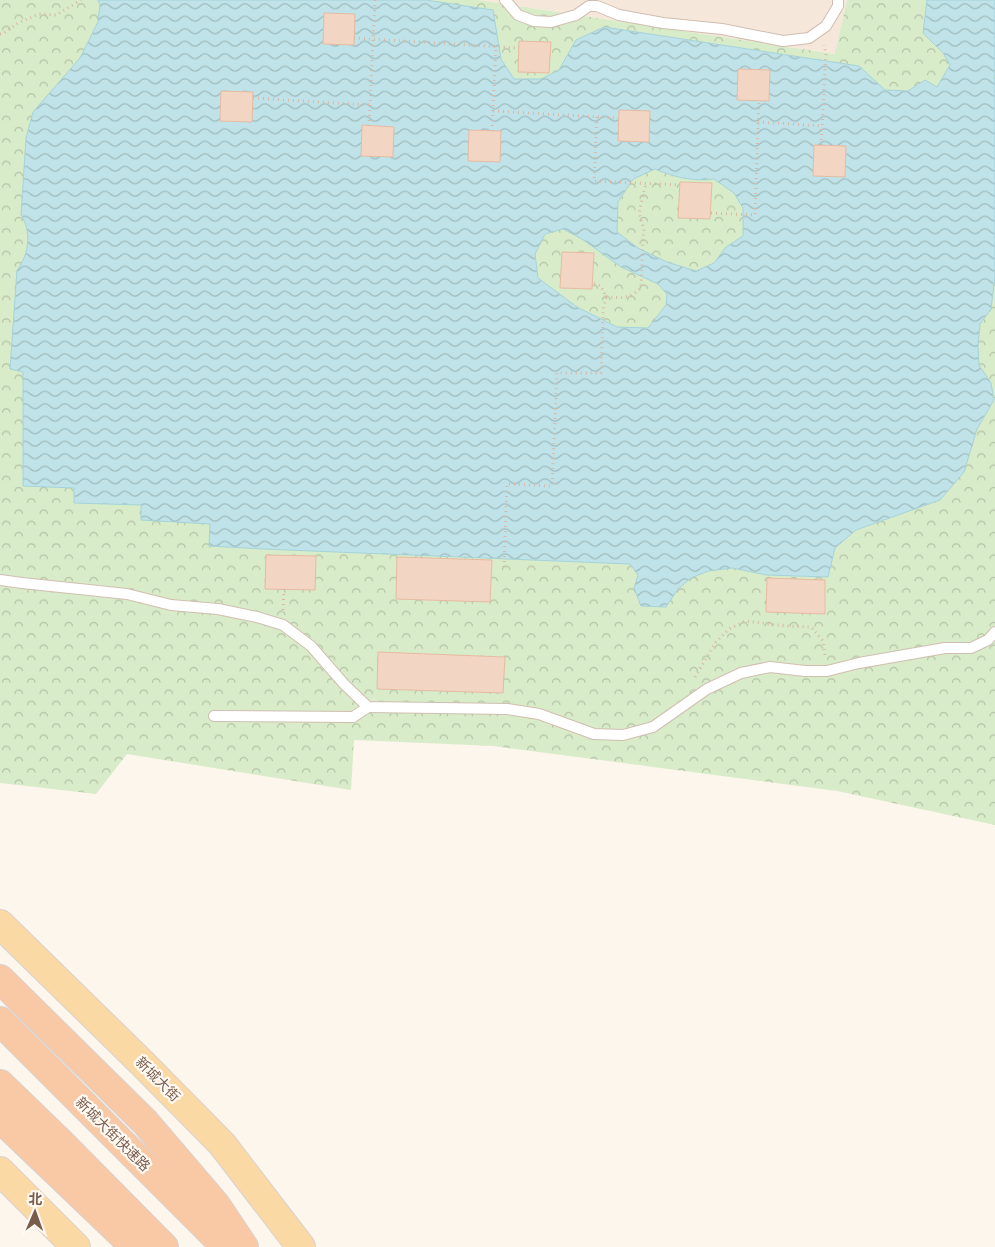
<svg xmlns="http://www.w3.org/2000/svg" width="995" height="1247" viewBox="0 0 995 1247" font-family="'IBM Plex Sans','Noto Sans SC',sans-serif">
<defs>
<pattern id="park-crowns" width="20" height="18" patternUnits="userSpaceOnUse" patternTransform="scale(1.25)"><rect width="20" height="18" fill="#d8ecc9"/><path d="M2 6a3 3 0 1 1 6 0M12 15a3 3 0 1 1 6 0" fill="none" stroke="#b4c2a5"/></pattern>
<pattern id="water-waves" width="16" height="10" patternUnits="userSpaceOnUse" patternTransform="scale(1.25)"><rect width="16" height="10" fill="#bfe3e8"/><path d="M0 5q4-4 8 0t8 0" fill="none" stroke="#a0bbbe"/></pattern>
</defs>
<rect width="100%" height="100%" fill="#fdf6ec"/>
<path fill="#f5e8da" d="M478,0H847L836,54Z"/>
<path fill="url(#park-crowns)" d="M0,0H478L835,54L847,0H995V825L837,791L493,746L354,740L351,790L127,754L96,794L0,783Z"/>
<path fill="url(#water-waves)" stroke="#a5d3da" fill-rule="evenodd" d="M98,0H426L493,10L501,59L514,79H541L559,70L576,40L604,27L859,66L885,90L908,91L925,80L937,87L950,65L943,53L923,33L927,0H995V75L994,76L995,81V276L991,309L980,324L978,346L979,365L991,383L994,400L977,429L964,472L940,500L856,530L835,548L828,577L767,575L732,568L708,571L691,578L678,589L666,607L641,606L634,588L638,575L630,564L263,549L209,546L210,524L141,520V505L74,503V488L23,486V372L10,369L17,270C29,255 32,231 21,215L26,138L33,112L80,58L98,22L100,4ZM655,169C674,177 693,182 714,179L734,193L743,208V236L726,247L714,263L696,271L667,262L638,248L617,232L618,202L633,179ZM563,229L582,239L621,267L658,284L667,294L666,305L648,328L617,327L577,307L538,278L535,254L545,234Z"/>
<g fill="#f3d5c3" stroke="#e6bba3">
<path d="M324,13L355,14L354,45L323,44Z"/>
<path d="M519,41L551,42L549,73L518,72Z"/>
<path d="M738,69L770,70L769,101L737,100Z"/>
<path d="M221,91L253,92L252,122L220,121Z"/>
<path d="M619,110L650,111L649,142L618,141Z"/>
<path d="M362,125L394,127L393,157L361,156Z"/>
<path d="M469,130L501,131L500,162L468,161Z"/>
<path d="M814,145L846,146L845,177L813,176Z"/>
<path d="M680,182L712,183L710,219L678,218Z"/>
<path d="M562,252L594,253L592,289L560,288Z"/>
<path d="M266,555L316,556L315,590L265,589Z"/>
<path d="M397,557L492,560L490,602L396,599Z"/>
<path d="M767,578L825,580V614L766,612Z"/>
<path d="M378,652L505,657L503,693L377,689Z"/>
</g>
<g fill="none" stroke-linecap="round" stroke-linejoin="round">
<defs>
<g id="service">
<path d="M505,0L507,2L518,15L534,21L551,22L576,15L589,6H597L619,15L663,23L722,29L783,41L809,38L826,26L838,6V0"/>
<path d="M0,580L22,583L127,594L171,605L218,609L257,617L283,625L311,646L344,684L368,707L507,709L539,714L594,734L623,735L653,727L707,689L741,673L770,667L805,671H827L859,663L945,648H971L988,640L995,632"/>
<path d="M214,716L353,717L368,707"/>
</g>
<g id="primary">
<path d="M0,924L142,1063L222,1144L301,1247"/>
<path d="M0,1171L76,1247"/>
</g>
<g id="trunk">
<path d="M0,979L145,1122L216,1205L244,1247"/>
<path d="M0,1021L226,1247"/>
<path d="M0,1084L60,1142L164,1247"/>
<path d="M0,1118L135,1247"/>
</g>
</defs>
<use href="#service" stroke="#d1beb0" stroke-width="12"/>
<use href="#primary" stroke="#dad1cd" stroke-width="30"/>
<use href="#trunk" stroke="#dad1cd" stroke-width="30"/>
<g stroke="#d9b8a5" stroke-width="3" stroke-dasharray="1 4" stroke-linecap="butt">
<path d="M0,34H3L18,23L39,14L56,15L81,0"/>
<path d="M354,38L519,48"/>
<path d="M253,98L370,105"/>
<path d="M493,111L618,118"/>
<path d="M597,117L594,181L680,185"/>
<path d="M758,122L822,126"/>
<path d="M369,126L375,0"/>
<path d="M492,131L496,46"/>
<path d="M821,145L826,53L824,45"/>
<path d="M711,213L755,215L759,100"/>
<path d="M606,297C622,298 629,299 641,288L643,240L644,229L639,213L646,183"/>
<path d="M504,567L507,484L552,486L557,373H601L603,311L606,297L601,286L592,283"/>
<path d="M283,610L284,589"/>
<path d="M695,677L716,642L729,629L745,621L786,626L811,627L823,641L825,655"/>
</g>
<use href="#service" stroke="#fff" stroke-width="10"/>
<use href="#primary" stroke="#fbd9a5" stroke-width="28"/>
<use href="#trunk" stroke="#f9c8a4" stroke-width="28"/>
</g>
<g text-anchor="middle" stroke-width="4.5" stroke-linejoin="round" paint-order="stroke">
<g font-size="14" fill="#7a5c4d" stroke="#fffaf3">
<text transform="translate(158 1079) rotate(45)" y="5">新城大街</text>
<text transform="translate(113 1134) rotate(45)" y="5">新城大街快速路</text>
</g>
</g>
<g transform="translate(35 1212) rotate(2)" stroke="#fffaf3" stroke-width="4" paint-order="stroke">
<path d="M0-4L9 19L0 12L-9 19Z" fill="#7a5c4d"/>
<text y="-8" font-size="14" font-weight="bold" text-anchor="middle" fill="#7a5c4d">北</text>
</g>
</svg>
